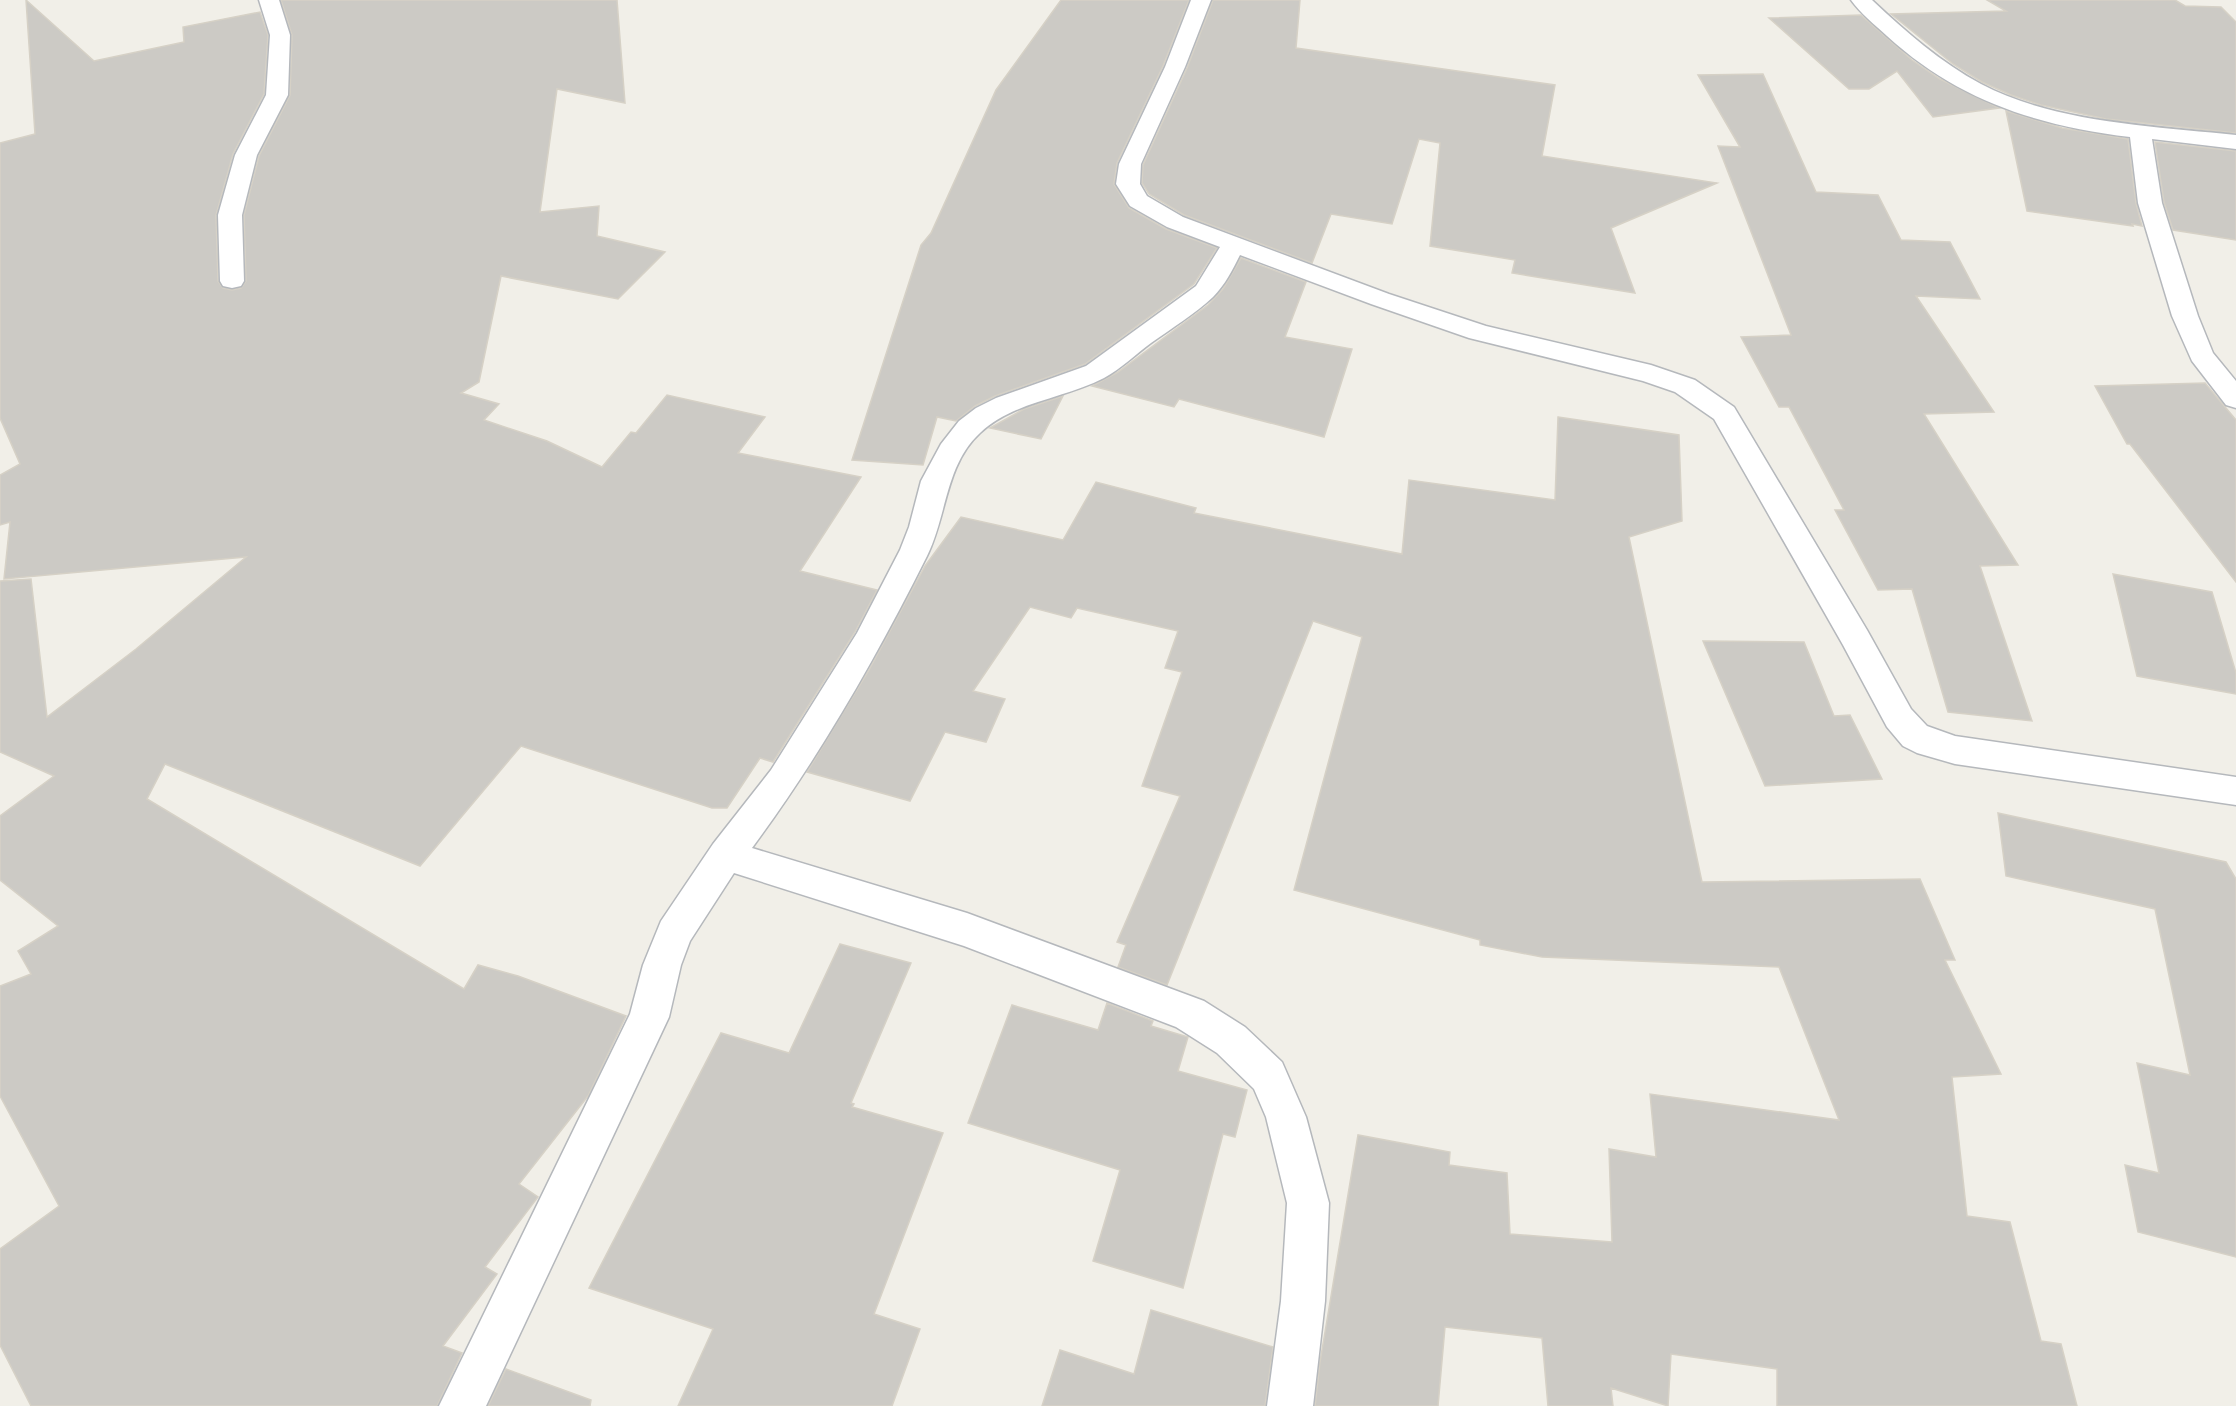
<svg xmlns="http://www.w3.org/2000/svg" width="2236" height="1406" viewBox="0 0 2236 1406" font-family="'Noto Sans',sans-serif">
<rect width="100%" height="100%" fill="#f1efe8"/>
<g fill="#cccac5" stroke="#d6d1c6" stroke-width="1.5">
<path d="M26,0L94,61L184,42L183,27L260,12L268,35L264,94L233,154L216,215L218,281L223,288L232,290L241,288L246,281L244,215L259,156L290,95L292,35L281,0H617L625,103L557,89L540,212L599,206L597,236L665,252L618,299L501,276L479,382L461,393L499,404L484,420L547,441L602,467L631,432L636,433L667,395L765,417L738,453L861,477L800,571L877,590L855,632L773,762L760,758L727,808H712L521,746L420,866L165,764L147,799L464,989L478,965L518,976L626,1016L588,1096L519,1184L538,1197L485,1267L497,1274L443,1346L462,1353L437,1406H31L0,1345V1249L59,1206L0,1096V986L31,974L18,951L58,926L0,880V816L54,776L0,752V581L31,579L47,717L136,649L246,557L4,579L10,522L0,525V475L20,464L0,418V143L35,134Z"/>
<path d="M1061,0H1189L1163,66L1117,163L1114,184L1129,208L1166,229L1217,248L1194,284L1085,364L995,396L975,406L956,421L937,417L923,465L852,460L921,245L931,233L996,90Z"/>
<path d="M1213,0H1300L1296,48L1555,85L1542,156L1717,183L1611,228L1635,293L1512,273L1515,260L1430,246L1440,143L1419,139L1392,224L1331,214L1312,263L1184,215L1149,194L1142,183L1143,165L1187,68Z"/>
<path d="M1987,0H2175L2185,6L2221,7L2236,22V133L2106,119L2041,105L2011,95L1982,82L1953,64L1891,14L2006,11Z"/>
<path d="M1861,15L1912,60L1940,79L1999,108L1933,117L1897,71L1869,89H1849L1769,18Z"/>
<path d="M1763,74L1816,192L1878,195L1901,240L1950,242L1980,299L1916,296L1994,412L1924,414L2018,565L1980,566L2032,721L1948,712L1912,589L1878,590L1835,510H1844L1789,407H1779L1741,337L1791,335L1718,146L1740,147L1698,75Z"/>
<path d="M2006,111L2062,128L2128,139L2136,203L2142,226L2132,224L2133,226L2027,211Z"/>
<path d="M2155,142L2236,151V240L2173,230L2164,202Z"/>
<path d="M1241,258L1306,282L1285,337L1352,349L1324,437L1179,399L1174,407L1092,386L1118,372L1208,305L1223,289Z"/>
<path d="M2205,383L2236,420V582L2130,444H2127L2095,386Z"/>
<path d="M1063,396L1041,439L990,428L1024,409Z"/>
<path d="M1558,417L1679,435L1682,521L1629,537L1702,882L1920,879L1955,960H1945L2001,1074L1952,1077L1967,1216L2010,1222L2041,1341L2061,1344L2077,1406H1777V1369L1671,1354L1668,1406L1611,1388L1613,1406H1548L1542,1338L1445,1327L1438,1406H1315L1320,1362L1358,1135L1450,1152L1449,1165L1507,1173L1510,1234L1612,1242L1609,1149L1656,1157L1650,1094L1839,1120L1779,967L1542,957L1480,945V940L1294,890L1362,637L1313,621L1167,985L1118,967L1126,945L1117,942L1180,796L1142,786L1182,672L1165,668L1178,631L1077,608L1071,618L1030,607L973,691L1005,699L986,742L945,732L910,801L807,772L869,670L925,566L961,517L1063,540L1096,482L1196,508L1194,513L1402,554L1409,480L1555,500Z"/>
<path d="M2113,574L2212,592L2236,673V694L2137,676Z"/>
<path d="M1703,641L1804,642L1834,716L1850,715L1882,779L1765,786Z"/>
<path d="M1998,813L2226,862L2236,879V1257L2138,1232L2125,1165L2159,1173L2137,1063L2190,1075L2155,909L2006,876Z"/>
<path d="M840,944L911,963L851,1103L854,1104L852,1107L943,1133L874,1314L920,1329L892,1406H678L713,1329L589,1288L721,1033L789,1053Z"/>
<path d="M1107,1003L1153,1021L1151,1026L1188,1037L1178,1071L1247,1090L1235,1137L1223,1134L1183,1288L1093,1261L1120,1170L968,1123L1012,1005L1098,1030Z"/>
<path d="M1151,1310L1273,1347L1265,1406H1042L1060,1350L1134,1374Z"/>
<path d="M506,1369L591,1400L590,1406H488Z"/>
</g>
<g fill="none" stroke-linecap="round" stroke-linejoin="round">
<defs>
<g id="minor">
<path d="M259,0H279L290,35L288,95L257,155L242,215L244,281L241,286L232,288L223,286L220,281L218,215L235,155L266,95L270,35Z"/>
<path d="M1191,0H1211L1185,67L1141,164L1140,184L1147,196L1183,217L1389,294L1486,326L1651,365L1695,380L1734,407L1867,630L1911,709L1927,726L1955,736L2236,777V805L1955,764L1917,753L1903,746L1887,727L1843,645L1714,419L1675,392L1643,381L1469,338L1371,304L1240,255C1233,269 1225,285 1213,297C1195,314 1172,328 1151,343C1136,354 1121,369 1104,378C1064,399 1014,401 980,433C945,465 947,516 927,556C876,658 820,756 752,848L967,913L1204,1001L1245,1027L1282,1062L1306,1117L1329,1203L1325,1301L1313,1406H1267L1281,1301L1287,1203L1266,1117L1254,1089L1217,1053L1176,1027L964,946L734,873L690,941L681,965L669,1017L486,1406H439L630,1014L643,965L661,921L713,844L771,770L857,633L900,550L909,527L921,481L941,444L959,421L976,408L996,398L1086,366L1196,286L1220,247L1167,227L1130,206L1116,184L1119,164L1165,67Z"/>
<path d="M1851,0H1872C1906,32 1940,62 1981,84C2055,123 2154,126 2236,135V149L2152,139L2162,203L2198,316L2213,353L2236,381V408L2226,405L2192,361L2172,316L2138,203L2130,137C2037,126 1957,100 1887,36C1875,25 1860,13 1851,0Z"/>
</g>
</defs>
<use href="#minor" stroke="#b5b8bc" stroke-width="3"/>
<use href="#minor" fill="#fff" fill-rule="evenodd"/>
</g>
</svg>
